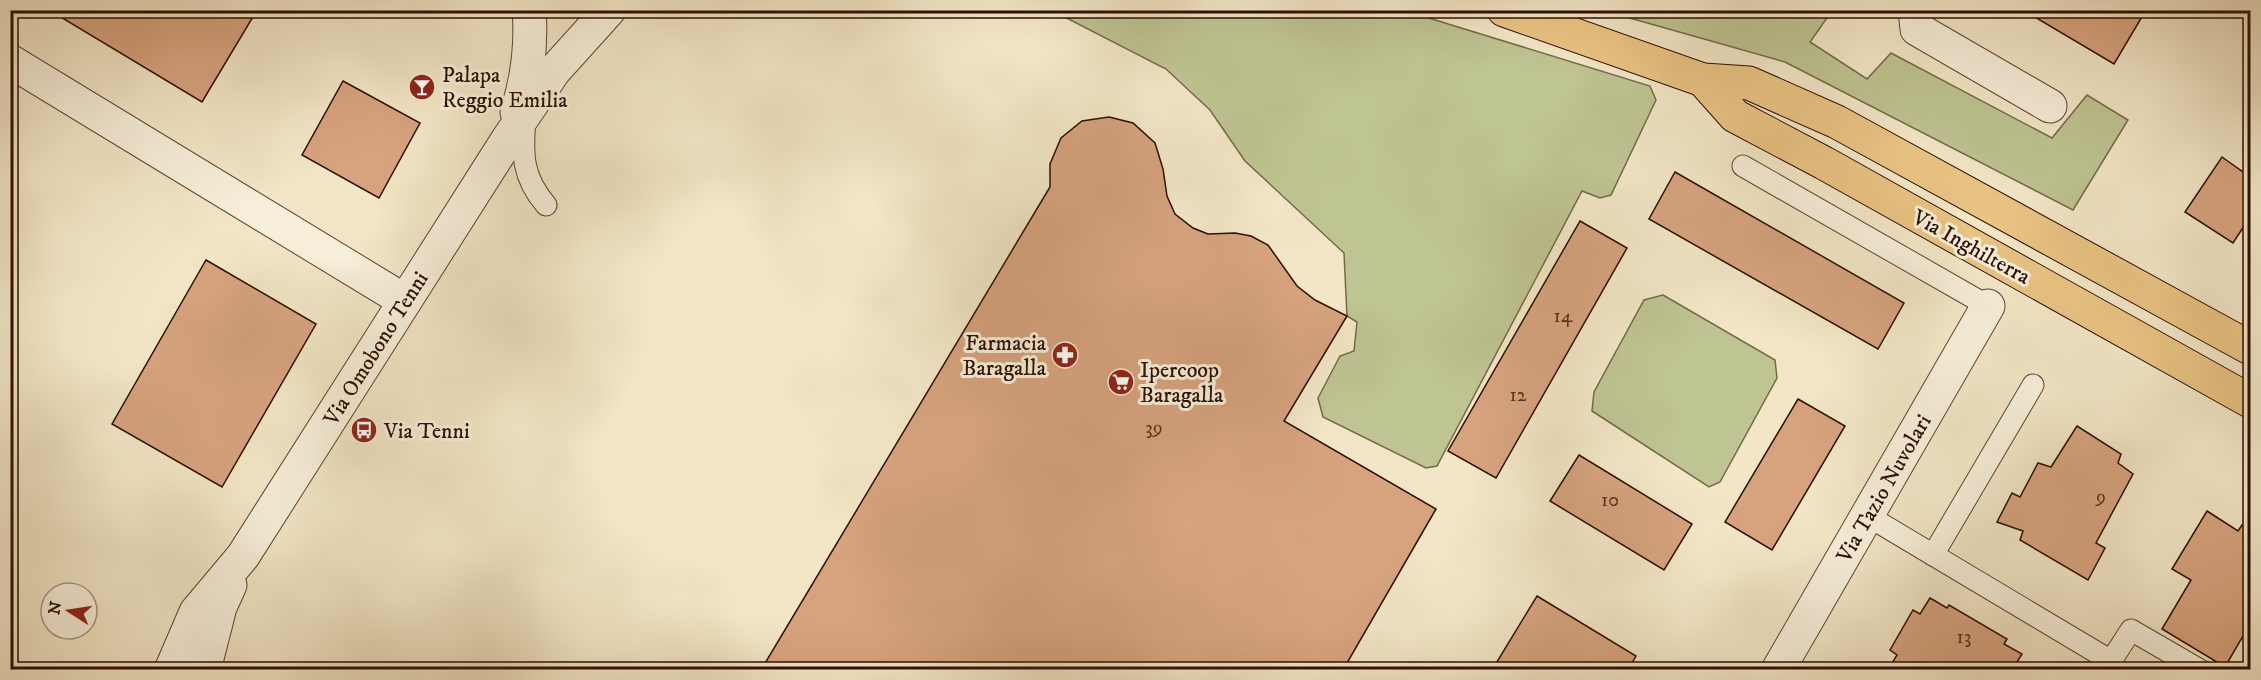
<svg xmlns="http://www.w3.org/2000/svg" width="2261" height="680" viewBox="0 0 2261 680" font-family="'IM FELL DW Pica',serif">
<rect width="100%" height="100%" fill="#f2e6c6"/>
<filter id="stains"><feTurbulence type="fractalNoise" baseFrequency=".00333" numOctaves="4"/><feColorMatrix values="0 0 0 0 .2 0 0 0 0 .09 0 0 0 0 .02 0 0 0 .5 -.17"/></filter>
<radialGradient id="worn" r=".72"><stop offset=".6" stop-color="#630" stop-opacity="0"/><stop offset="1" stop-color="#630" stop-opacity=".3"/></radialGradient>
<g fill="#bec492" stroke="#76694a" stroke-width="1.5">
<path d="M1053,11H1406L1650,86L1656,100L1611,195L1600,198L1582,191L1437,466L1426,468L1323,417L1318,398L1340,356L1354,351L1357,322L1347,316L1344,253L1245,161L1210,110L1166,69Z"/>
<path d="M1605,11H1821L1829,15L1810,42L1867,79L1891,53L2052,138L2087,95L2128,120L2073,210L1785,62Z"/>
<path d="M1663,295L1775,360L1777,378L1720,482L1709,487L1592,411L1594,392L1644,300Z"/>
</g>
<g fill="#d6a37e" stroke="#2d0e01" stroke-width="1.5">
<path d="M49,10H257L202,102Z"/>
<path d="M2036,10H2146L2114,64L2033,16Z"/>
<path d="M343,81L420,123L379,198L302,155Z"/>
<path d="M1109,117L1133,123L1155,143L1163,169L1167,196L1175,214L1193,228L1208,234L1235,233L1251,236L1268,245L1297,286L1315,300L1347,316L1284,421L1436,509L1343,670H761L1050,187V164L1061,138L1082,121Z"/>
<path d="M2222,157L2250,177V217L2233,243L2185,212Z"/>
<path d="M1675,172L1904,303L1878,349L1649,219Z"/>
<path d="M1580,221L1627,248L1496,478L1448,451Z"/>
<path d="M206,260L316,324L222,487L112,424Z"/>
<path d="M1798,399L1845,426L1772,550L1725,522Z"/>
<path d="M2077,426L2121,454L2118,463L2133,474L2096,543L2105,548L2088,580L2020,540L2023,531L1997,522L2012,493L2020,497L2038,463L2051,467Z"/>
<path d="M1579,455L1692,524L1664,570L1550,501Z"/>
<path d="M2207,511L2238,531L2242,525L2250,530V624L2225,667L2162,629L2191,580L2172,569Z"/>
<path d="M1537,596L1636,656L1628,670H1492Z"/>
<path d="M1930,598L1947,608L1949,605L2007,639L2004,644L2022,654L2012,670H1888L1897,655L1890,650L1913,610L1920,614Z"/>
</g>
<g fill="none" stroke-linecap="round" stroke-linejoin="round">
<defs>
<g id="service">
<path d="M525,119C522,154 522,177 546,205"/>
<path d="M1743,166L1988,306"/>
<path d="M1868,516L2111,661L2131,630L2200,670"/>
<path d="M1933,555L2033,385"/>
</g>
<g id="minor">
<path d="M1915,10L1917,29L2050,106"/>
<path d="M10,61L405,301"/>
<path d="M517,112C528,77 532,46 529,10"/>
<path d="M171,670L196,612L243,556L508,139L554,71L609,10"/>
<path d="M204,670L220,607L230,585"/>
<path d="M1778,670L1988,306"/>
</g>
<g id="primary">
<path d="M1504,10L1703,80L1749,83L1837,122L2250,348"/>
<path d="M1703,80L1735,116L1824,163L2250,401"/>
</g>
</defs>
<use href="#service" stroke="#5e4432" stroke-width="23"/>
<use href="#minor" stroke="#5e4432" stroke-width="35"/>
<use href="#primary" stroke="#2d0e01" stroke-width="35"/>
<use href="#service" stroke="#f7efda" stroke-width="21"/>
<use href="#minor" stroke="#f7efda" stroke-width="33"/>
<use href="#primary" stroke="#e9c383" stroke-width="33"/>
</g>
<defs>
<symbol id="bar-disc" viewBox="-11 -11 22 22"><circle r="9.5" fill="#8f2418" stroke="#f7efda"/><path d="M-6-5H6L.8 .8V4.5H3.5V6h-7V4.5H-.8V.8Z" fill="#fff"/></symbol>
<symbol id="pharmacy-disc" viewBox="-11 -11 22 22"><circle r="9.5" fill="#8f2418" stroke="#f7efda"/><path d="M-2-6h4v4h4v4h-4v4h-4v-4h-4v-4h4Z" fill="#fff"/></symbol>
<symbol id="supermarket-disc" viewBox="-11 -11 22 22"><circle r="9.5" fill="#8f2418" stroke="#f7efda"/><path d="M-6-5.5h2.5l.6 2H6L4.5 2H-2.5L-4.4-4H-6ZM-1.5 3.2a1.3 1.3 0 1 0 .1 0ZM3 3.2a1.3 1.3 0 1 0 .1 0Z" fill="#fff"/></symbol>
<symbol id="bus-disc" viewBox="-11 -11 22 22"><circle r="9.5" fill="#8f2418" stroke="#f7efda"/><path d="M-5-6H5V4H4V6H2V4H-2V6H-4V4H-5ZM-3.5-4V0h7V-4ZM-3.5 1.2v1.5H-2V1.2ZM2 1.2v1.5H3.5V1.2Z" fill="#fff"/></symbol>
</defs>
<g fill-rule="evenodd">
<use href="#bar-disc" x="407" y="72" width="30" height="30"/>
<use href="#pharmacy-disc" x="1050" y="340" width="30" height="30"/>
<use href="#supermarket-disc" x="1106" y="367" width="30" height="30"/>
<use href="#bus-disc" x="349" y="415" width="30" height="30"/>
</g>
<g text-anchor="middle" stroke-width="6" stroke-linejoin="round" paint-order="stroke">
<g font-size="20" fill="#573320">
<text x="1563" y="322">14</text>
<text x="1518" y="401">12</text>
<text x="1154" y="434">39</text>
<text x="2101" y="503">9</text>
<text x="1610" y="506">10</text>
<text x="1964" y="643">13</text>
</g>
<g font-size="22" fill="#2d0e01" stroke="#f7efda" text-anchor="start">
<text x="442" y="82">Palapa<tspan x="442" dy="25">Reggio Emilia</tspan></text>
<text x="1046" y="350" text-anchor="end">Farmacia<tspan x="1046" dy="25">Baragalla</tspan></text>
<text x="1140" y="377">Ipercoop<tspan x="1140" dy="25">Baragalla</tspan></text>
<text x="384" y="438">Via Tenni</text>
</g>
<g font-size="22" fill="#2d0e01" stroke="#f7efda">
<text transform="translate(1972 246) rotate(29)" y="8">Via Inghilterra</text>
<text transform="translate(375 348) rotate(-58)" y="8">Via Omobono Tenni</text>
<text transform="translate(1883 488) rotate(-60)" y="8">Via Tazio Nuvolari</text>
</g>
</g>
<rect width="2261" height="680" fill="none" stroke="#f2e6c6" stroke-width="36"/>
<rect x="12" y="12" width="2237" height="656" fill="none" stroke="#2d0e01" stroke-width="3"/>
<rect x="18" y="18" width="2225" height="644" fill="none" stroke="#2d0e01" stroke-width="1.5"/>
<g transform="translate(69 611) rotate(282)"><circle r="28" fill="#f7efda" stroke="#a69583" stroke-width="1.5"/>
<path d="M0-4.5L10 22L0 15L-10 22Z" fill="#8f2418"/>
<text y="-9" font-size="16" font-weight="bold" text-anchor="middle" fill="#2d0e01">N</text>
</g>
<rect width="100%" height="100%" filter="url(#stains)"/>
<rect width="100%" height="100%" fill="url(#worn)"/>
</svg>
